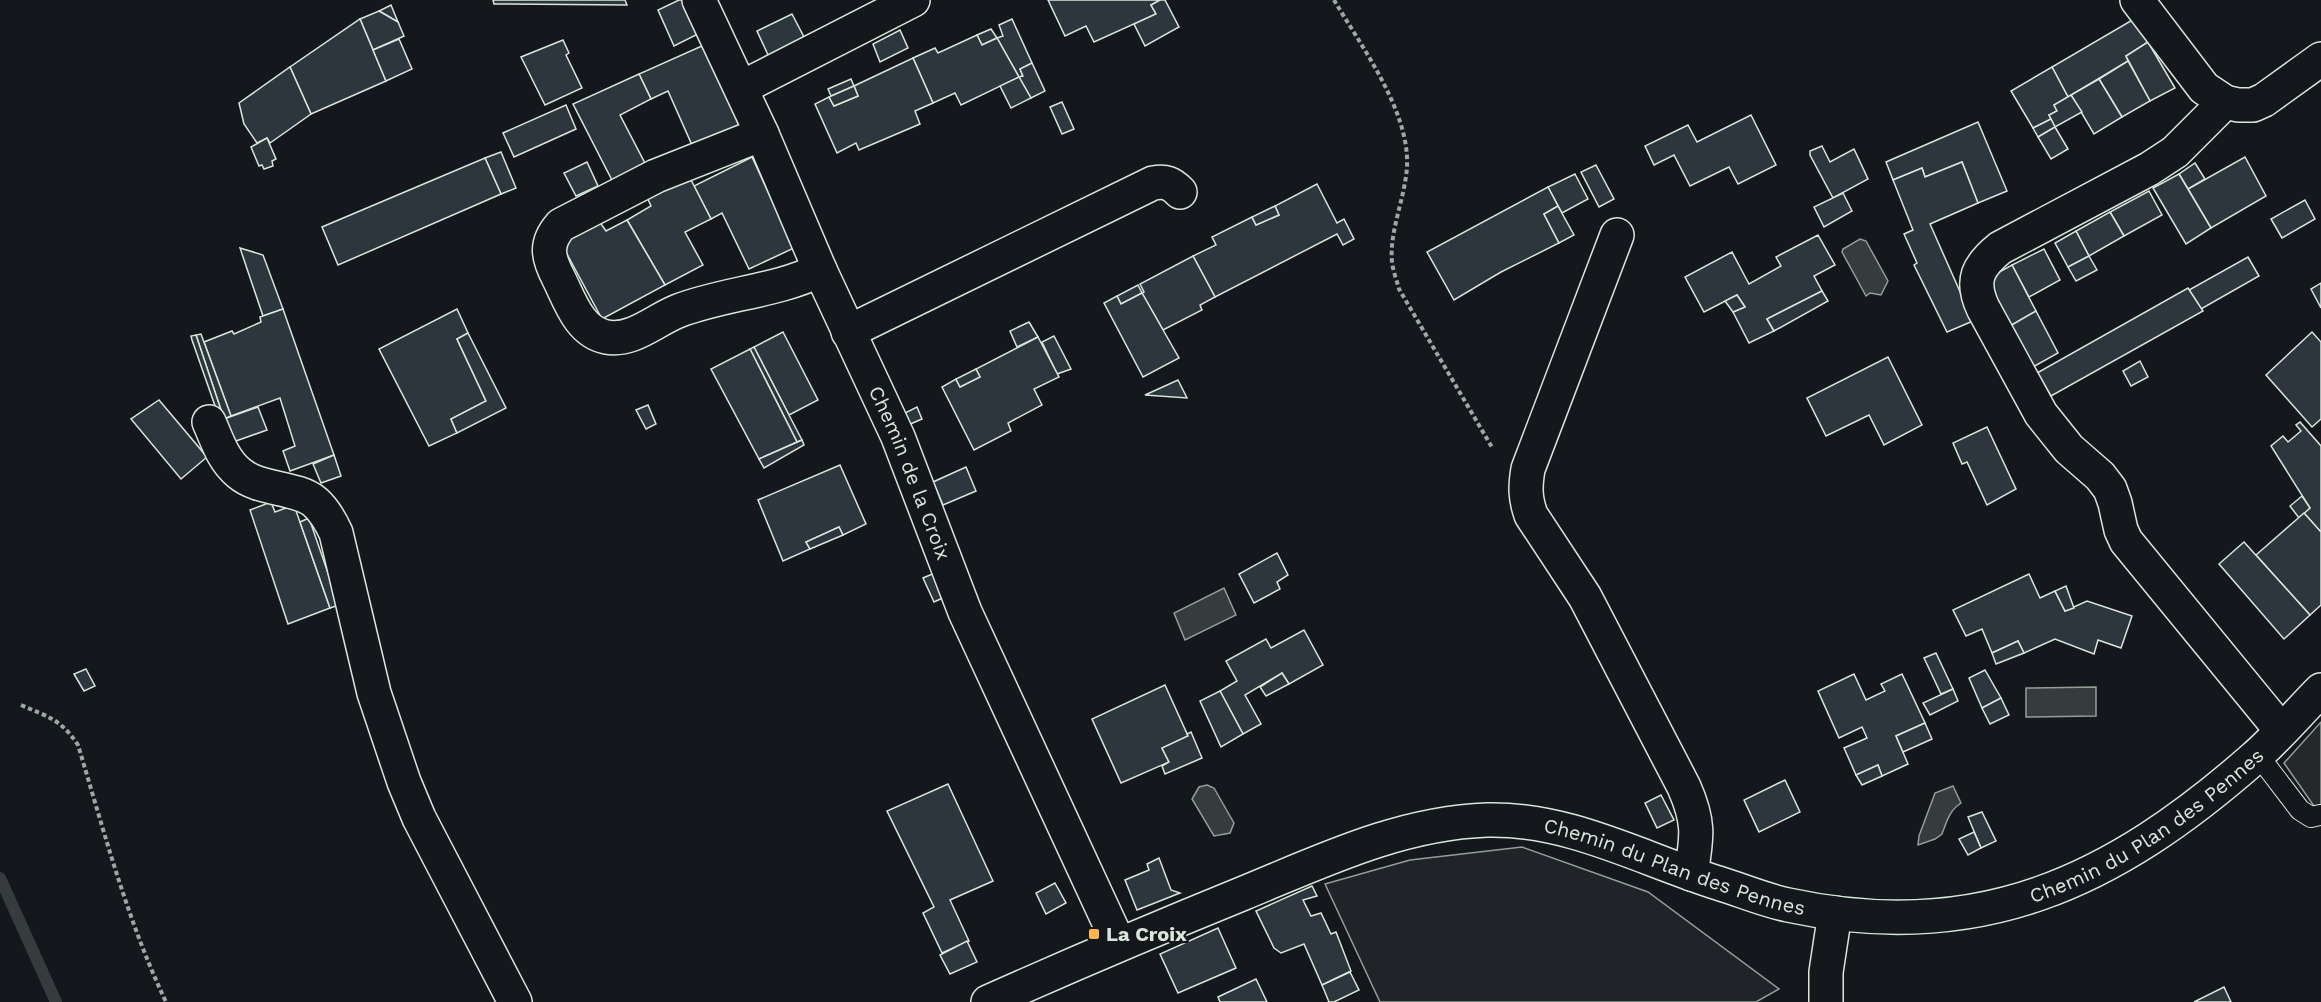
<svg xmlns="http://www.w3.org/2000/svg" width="2321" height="1002" viewBox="0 0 2321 1002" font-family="'Work Sans',sans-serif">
<rect width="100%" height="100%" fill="#14181c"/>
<path fill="#202428" stroke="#939e99" stroke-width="1.5" d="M1522,847L1648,892L1779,989L1756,1002H1380L1325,884L1410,860Z"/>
<path fill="#24282b" stroke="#939e99" stroke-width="1.5" d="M2321,722V816L2284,763Z"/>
<g fill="#363b3e" stroke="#939e99" stroke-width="1.5">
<path d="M1860,239L1866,241L1888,281L1881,295L1870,293L1866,296L1842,252L1843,249Z"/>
<path d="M1224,588L1236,615L1185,640L1174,613Z"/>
<path d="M2096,687V716L2026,717V688Z"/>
<path d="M1207,785L1214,788L1234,823L1230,833L1214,836L1192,799L1199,787Z"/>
<path d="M1953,786L1961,803C1949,811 1947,821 1942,834L1935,839L1918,845L1919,836L1935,793Z"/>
</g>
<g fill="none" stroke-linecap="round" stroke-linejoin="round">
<path stroke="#363b3e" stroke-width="12" d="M0,878L56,1002"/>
</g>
<g fill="#2c363c" stroke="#d8e6dc" stroke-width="1.5">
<path d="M493,0H625L627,5L494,4Z"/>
<path d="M679,0H683L698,34L674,46L658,10Z"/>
<path d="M1048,0H1160L1151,5L1156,14L1094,42L1086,26L1065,36Z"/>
<path d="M1160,0H1165L1179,27L1145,46L1134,24L1156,14L1151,5Z"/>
<path d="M391,5L398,22L379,11Z"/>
<path d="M379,11L398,22L404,36L373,50L360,19Z"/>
<path d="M792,14L805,39L769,57L757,31Z"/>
<path d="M360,19L386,81L311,114L290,67Z"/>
<path d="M1012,19L1032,63L1020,69L1023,76L1019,77L997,38L1003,36L999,25Z"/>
<path d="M2134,19L2148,42L2126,56L2128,61L2068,97L2052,67Z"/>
<path d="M991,29L997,38L982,45L977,35Z"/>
<path d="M900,30L908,48L880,62L873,44Z"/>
<path d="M977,35L982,45L997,38L1019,77L961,105L955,93L933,103L913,58L935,48L938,53Z"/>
<path d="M399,39L412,69L386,81L373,50Z"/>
<path d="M563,40L569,53L566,55L582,88L545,105L521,57Z"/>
<path d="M2148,42L2175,88L2150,101L2126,56Z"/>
<path d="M704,45L742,132L692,145L668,91L651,99L639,74Z"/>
<path d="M913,58L933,103L915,111L920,124L859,150L856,143L837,153L815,104L829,97L834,106L858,96L854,86Z"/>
<path d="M2128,61L2150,101L2122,117L2099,79Z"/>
<path d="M1032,63L1045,91L1031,98L1019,77L1023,76L1020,69Z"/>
<path d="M290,67L311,114L270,143L267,138L257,143L244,124L239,103Z"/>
<path d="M2052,67L2068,97L2054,105L2057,111L2049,115L2051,119L2033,128L2011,91Z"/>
<path d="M639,74L651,99L620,115L648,169L615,186L573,104Z"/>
<path d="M1019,77L1031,98L1011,108L1000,86Z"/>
<path d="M851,79L854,86L831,96L828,89Z"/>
<path d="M2099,79L2122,117L2094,134L2071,95Z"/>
<path d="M854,86L858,96L834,106L829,97Z"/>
<path d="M2071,95L2082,112L2055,127L2049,115L2057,111L2054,105Z"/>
<path d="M1062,102L1074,129L1062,134L1050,107Z"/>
<path d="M566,105L576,129L514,157L503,133Z"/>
<path d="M1751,115L1776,165L1738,184L1729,167L1690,186L1674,155L1654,165L1645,146L1688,125L1697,142Z"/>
<path d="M2051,119L2055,127L2038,137L2033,128Z"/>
<path d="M1978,122L2007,191L1978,203L1962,162L1925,177L1922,168L1893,180L1886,162Z"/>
<path d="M2055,127L2068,149L2051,159L2038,137Z"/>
<path d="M267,138L276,159L272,161L273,166L264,169L262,165L259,166L251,147Z"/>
<path d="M1822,146L1830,162L1854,149L1868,179L1833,198L1810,155V151Z"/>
<path d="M501,152L516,188L501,194L485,158Z"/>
<path d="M752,157L794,248L749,269L722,213L711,219L694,186Z"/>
<path d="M2245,157L2266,196L2211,228L2188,189Z"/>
<path d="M485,158L501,194L338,265L322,227Z"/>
<path d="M587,162L598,186L576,196L564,173Z"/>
<path d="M1962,162L1978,203L1930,224L1973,321L1947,332L1914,265L1917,263L1904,234L1913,230L1893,180L1922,168L1925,177Z"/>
<path d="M2195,163L2205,179L2188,189L2179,174Z"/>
<path d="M1596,165L1614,199L1599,207L1581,172Z"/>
<path d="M688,174L711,219L685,232L703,265L665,285L627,220L651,206L646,195Z"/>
<path d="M1575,174L1588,199L1562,213L1548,187Z"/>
<path d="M2179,174L2211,228L2186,244L2153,188Z"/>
<path d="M1317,184L1337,223L1344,219L1354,239L1343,245L1337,234L1215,297L1193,256L1216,245L1212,237L1252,217L1256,225L1279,215L1275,206Z"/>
<path d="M1548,187L1558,206L1544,214L1559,243L1501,272L1454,300L1427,252Z"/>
<path d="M2149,191L2162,215L2124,236L2110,212Z"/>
<path d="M1843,193L1852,211L1824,227L1814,207Z"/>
<path d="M2305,200L2315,219L2282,238L2271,219Z"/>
<path d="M1275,206L1279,215L1256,225L1252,217Z"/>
<path d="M1558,206L1574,235L1559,243L1544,214Z"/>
<path d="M2110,212L2124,236L2089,256L2076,231Z"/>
<path d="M627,220L665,285L602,319L561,243L599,221L606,231Z"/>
<path d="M2076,231L2089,256L2068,267L2055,243Z"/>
<path d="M1818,235L1835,265L1814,276L1822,291L1767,319L1774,331L1749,343L1733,312L1745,307L1737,295L1704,312L1685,277L1732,252L1749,284L1781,266L1776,257Z"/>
<path d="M240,248L263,255L283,309L263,316Z"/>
<path d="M2044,249L2060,280L2029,297L2012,265Z"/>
<path d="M1193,256L1215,297L1200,305L1202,310L1163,330L1142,293L1144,292L1140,284Z"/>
<path d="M2089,256L2097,270L2076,281L2068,267Z"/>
<path d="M2248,257L2259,276L2201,309L2189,290Z"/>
<path d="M2012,265L2036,311L2010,326L1983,281Z"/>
<path d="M2321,283V308L2311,289Z"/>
<path d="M1138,285L1142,293L1121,304L1117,296Z"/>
<path d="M2188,288L2203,311L2051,396L2037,373Z"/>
<path d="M1822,291L1828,301L1774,331L1767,319Z"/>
<path d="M1142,293L1179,358L1143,377L1104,303L1117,296L1121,304Z"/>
<path d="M1737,295L1745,307L1733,312L1725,301Z"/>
<path d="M283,309L334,455L290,471L283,451L295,446L280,398L231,416L204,342L232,331L234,334L261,322L260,317Z"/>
<path d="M457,309L468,333L457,339L486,401L451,419L457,433L429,446L379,349Z"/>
<path d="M2036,311L2058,353L2033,367L2010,326Z"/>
<path d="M1029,322L1038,337L1017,347L1010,331Z"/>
<path d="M783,332L818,400L789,415L754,347Z"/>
<path d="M2312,332L2321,342V419L2312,427L2266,375Z"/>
<path d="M468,333L506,408L457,433L451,419L486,401L457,339Z"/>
<path d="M201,334L231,416L224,419L196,335Z"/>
<path d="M196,335L224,419L220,420L192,340L191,336Z"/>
<path d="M1054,336L1071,369L1057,374L1042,342Z"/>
<path d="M1038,337L1059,377L1034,389L1042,405L1008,423L1011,431L974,450L942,387L956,379L960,387L980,377L976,369Z"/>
<path d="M754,347L789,415L802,440L797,442L750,349Z"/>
<path d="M750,349L797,442L759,459L711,369Z"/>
<path d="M1888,357L1922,425L1884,445L1869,415L1826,436L1807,398Z"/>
<path d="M2140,361L2148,377L2131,386L2123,371Z"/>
<path d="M976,369L980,377L960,387L956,379Z"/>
<path d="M1178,380L1187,398L1145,395Z"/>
<path d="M159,400L207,457L181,479L131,419Z"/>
<path d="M648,405L656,424L646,429L636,410Z"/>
<path d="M258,407L267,430L233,442L224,419Z"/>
<path d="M917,407L922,419L908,425L903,414Z"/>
<path d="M2300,422L2321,446V532L2304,513L2310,508L2271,446L2283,436L2288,442L2301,431L2296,425Z"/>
<path d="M1987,427L2016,489L1987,505L1967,462L1962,464L1953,443Z"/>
<path d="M802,440L804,445L764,468L759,459Z"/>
<path d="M334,455L341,476L321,483L313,464Z"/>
<path d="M840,465L866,524L843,535L839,527L806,542L810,549L783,561L758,500Z"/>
<path d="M966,467L976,491L943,505L933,482Z"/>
<path d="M2302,496L2310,508L2299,518L2290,506Z"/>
<path d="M271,502L275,512L294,505L330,608L288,624L250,510Z"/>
<path d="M2304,513L2321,532V605L2310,615L2256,555Z"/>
<path d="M309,518L339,605L330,608L300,522Z"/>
<path d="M839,527L843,535L810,549L806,542Z"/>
<path d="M2244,542L2310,615L2284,639L2219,564Z"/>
<path d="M1277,553L1288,575L1277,582L1280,589L1254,603L1239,574Z"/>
<path d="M937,572L947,596L934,602L923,578Z"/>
<path d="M2029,574L2040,598L2055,591L2065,611L2087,601L2132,616L2121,648L2098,640L2094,654L2055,639L2024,653L2018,641L1992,653L1982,629L1966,636L1953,610Z"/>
<path d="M2066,586L2074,608L2065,611L2055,591Z"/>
<path d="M1304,630L1323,665L1289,684L1282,673L1245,695L1261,724L1243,734L1220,691L1237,681L1226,661L1266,639L1271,648Z"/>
<path d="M2018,641L2024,653L1996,664L1992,653Z"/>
<path d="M1936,653L1953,689L1941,694L1924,658Z"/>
<path d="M86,669L95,686L84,691L74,674Z"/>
<path d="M1985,670L2001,698L1982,708L1969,678Z"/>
<path d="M1282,673L1289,684L1266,696L1260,687Z"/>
<path d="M1854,674L1866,700L1885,691L1881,684L1902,674L1925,723L1896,736L1908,764L1882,776L1878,765L1856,775L1844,748L1867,738L1862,727L1839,738L1818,691Z"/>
<path d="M1165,685L1188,736L1162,748L1169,762L1121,783L1092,719Z"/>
<path d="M1953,689L1958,701L1930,715L1923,703Z"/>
<path d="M1220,691L1243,734L1221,747L1200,701Z"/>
<path d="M2001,698L2009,715L1990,724L1982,708Z"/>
<path d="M1925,723L1932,739L1903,752L1896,736Z"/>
<path d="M1191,732L1202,758L1165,774L1162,766L1169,762L1162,748L1188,736L1187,734Z"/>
<path d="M1878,765L1882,776L1862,785L1856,775Z"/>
<path d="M1785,780L1800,812L1759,832L1744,800Z"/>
<path d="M948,784L993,881L950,900L969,941L942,953L923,913L934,907L887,811Z"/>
<path d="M1661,795L1674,820L1657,828L1645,803Z"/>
<path d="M1982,812L1996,841L1981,848L1968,817Z"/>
<path d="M1974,832L1981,848L1968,855L1959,839Z"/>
<path d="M1159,858L1171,890L1180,893L1137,910L1125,880L1149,870L1147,864Z"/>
<path d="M1055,883L1066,903L1046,914L1036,893Z"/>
<path d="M1312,886L1317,896L1303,900L1311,916L1321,913L1331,934L1336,932L1351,971L1322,985L1304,944L1281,953L1274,948L1256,911Z"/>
<path d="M1218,928L1236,968L1178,993L1160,954Z"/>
<path d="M967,941L977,962L950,974L940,955Z"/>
<path d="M1350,972L1359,990L1334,1002H1329L1322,985Z"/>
<path d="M1256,979L1267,1002H1220L1218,997Z"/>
<path d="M2224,987L2231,1002H2194Z"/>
</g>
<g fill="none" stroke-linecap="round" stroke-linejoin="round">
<defs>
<path id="lane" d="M2258,755L2300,810L2311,817L2320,815"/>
<g id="street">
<path id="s1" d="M699,0L762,134L820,270L898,437L965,612L1119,944"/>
<path d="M2137,0L2204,88L2225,102L2238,105H2253L2264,100L2321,59"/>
<path d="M741,88L913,0"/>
<path d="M2225,102L2175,152L2149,169L2000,248C1978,266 1970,280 1983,308L2041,414L2069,449L2100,476L2110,489L2115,503L2121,530L2126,541L2281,730"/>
<path d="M762,134L656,176L561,225C544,244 548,258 559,279C570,301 579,331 606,337C633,342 655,320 678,311C725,293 775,292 820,270"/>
<path d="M1617,235L1528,469C1525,487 1525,498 1531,515L1585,597L1684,787C1700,823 1697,837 1691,874"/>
<path d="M848,332L1153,183C1166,181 1171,183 1180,192"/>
<path d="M209,422C217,440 223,460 239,473C260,491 296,486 315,502C325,511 331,522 336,533L374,693L404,782L419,818L515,1002"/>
<path id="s2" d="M988,1002C1073,964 1158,928 1244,893C1322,861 1400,823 1487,820C1569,818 1642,859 1718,883C1741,890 1764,900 1788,905C1979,946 2113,882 2254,758C2278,737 2299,712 2321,690"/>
<path d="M1826,1002V972L1835,913"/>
</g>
</defs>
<use href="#lane" stroke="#d8e6dc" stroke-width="22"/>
<use href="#street" stroke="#d8e6dc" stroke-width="36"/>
<g stroke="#9da8a2" stroke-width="4" stroke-dasharray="4.5 3" stroke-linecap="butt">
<path d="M1334,0C1361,46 1410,111 1407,167C1405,198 1389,232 1392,262C1393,271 1397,281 1399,289L1493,449"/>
<path d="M21,705C48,717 61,719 78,745C104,831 127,920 166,1002"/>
</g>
<use href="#lane" stroke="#14181c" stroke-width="20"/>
<use href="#street" stroke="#14181c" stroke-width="33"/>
</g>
<rect fill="#ffb74d" stroke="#14181c" stroke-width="2" x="1088" y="928" width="12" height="12" rx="3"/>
<g text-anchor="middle" stroke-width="4.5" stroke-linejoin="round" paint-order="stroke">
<g font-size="20" fill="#d8e6dc" stroke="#14181c">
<text dy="7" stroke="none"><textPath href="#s1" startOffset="518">Chemin de la Croix</textPath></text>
<text dy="7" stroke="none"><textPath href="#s2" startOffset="1230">Chemin du Plan des Pennes</textPath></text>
<text dy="7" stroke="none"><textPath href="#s2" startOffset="728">Chemin du Plan des Pennes</textPath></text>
</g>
<g font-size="20" font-weight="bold" fill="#d8e6dc" stroke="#14181c" text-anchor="start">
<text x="1106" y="941">La Croix</text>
</g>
</g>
</svg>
